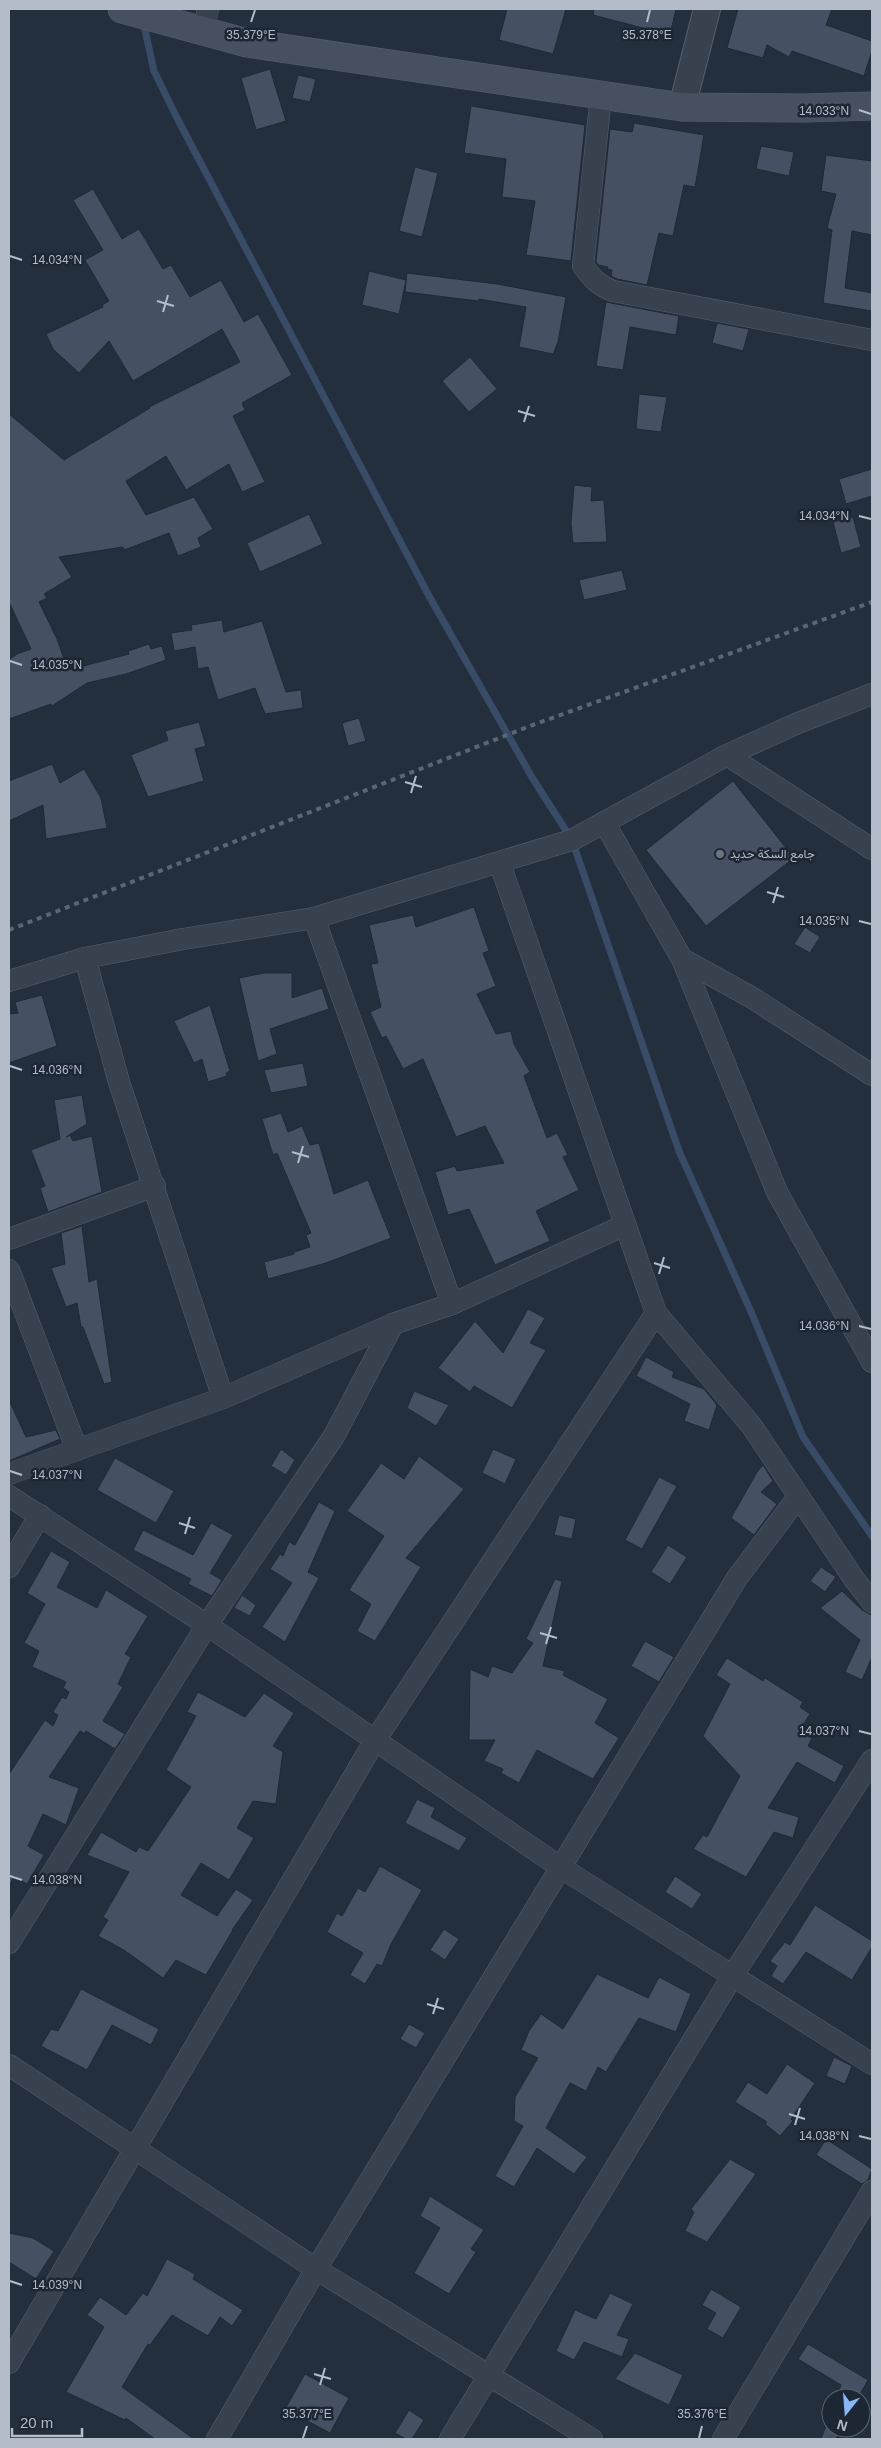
<svg xmlns="http://www.w3.org/2000/svg" width="881" height="2448" viewBox="0 0 881 2448" font-family="Helvetica,Vazirmatn,sans-serif">
<rect width="100%" height="100%" fill="#242f3e"/>
<g fill="none" stroke-linecap="round" stroke-linejoin="round">
<path stroke="#394c67" stroke-width="7" d="M143,21L154,71L177,118L429,596L533,779L572,840L679,1151L752,1314L803,1437L872,1536"/>
</g>
<g fill="#455162" stroke="#1f2835">
<path d="M507,9H566L553,54L499,40Z"/>
<path d="M594,9H676L670,35L593,15Z"/>
<path d="M738,9H832L826,25L872,41V51L864,76L792,51L789,57L767,45L763,58L727,48Z"/>
<path d="M270,69L286,121L256,130L241,78Z"/>
<path d="M298,75L316,79L310,102L292,98Z"/>
<path d="M471,106L585,125L571,261L526,255L535,201L502,197L506,159L464,153Z"/>
<path d="M634,123L704,135L695,187L684,185L673,236L659,233L647,285L617,279L611,276L612,270L607,269L608,267L598,265L596,262L610,129L632,132Z"/>
<path d="M761,146L794,152L789,176L756,169Z"/>
<path d="M826,155L872,161V235L852,231L845,288L872,293V311L823,303L832,230L827,228L836,194L821,191Z"/>
<path d="M415,167L438,173L422,237L399,231Z"/>
<path d="M93,189L122,239L139,229L163,269L171,265L190,297L221,280L244,322L258,314L292,375L242,403L245,410L233,416L265,482L242,492L229,464L186,490L166,456L126,481L146,515L194,497L213,529L198,538L201,547L178,556L169,533L124,550L123,547L59,557L72,577L44,594L47,598L39,602L57,639L68,670L129,654L128,651L149,644L151,649L162,646L166,660L126,674L87,683L52,706L51,704L9,719V660L17,654L31,649L9,602V414L64,460L150,408L149,407L240,362L222,329L133,381L109,341L79,373L53,349L46,334L103,307L102,305L109,301L85,260L103,250L73,200Z"/>
<path d="M369,271L406,280L399,314L362,305Z"/>
<path d="M407,273L497,284L566,297L558,342L553,354L519,347L526,307L479,299L478,301L405,292Z"/>
<path d="M606,302L679,316L676,335L630,327L623,370L596,366Z"/>
<path d="M717,323L749,329L743,351L712,343Z"/>
<path d="M470,357L497,389L469,412L442,381Z"/>
<path d="M639,394L667,397L661,432L636,429Z"/>
<path d="M872,469V496L846,504L839,479Z"/>
<path d="M574,485L592,487L591,501L604,500L607,542L573,543L571,523Z"/>
<path d="M309,514L323,544L260,572L247,543Z"/>
<path d="M853,517L861,547L841,553L833,522Z"/>
<path d="M622,570L627,590L584,600L579,580Z"/>
<path d="M222,620L224,632L262,621L286,692L301,690L303,708L265,714L255,688L218,700L208,667L198,669L195,647L174,651L171,633L192,630L191,625Z"/>
<path d="M359,718L366,741L348,746L342,723Z"/>
<path d="M199,722L206,746L195,749L204,781L148,797L131,755L168,740L165,731Z"/>
<path d="M52,764L60,783L84,769L101,798L107,828L46,839L43,805L9,821V781Z"/>
<path d="M733,781L794,858L706,926L646,850Z"/>
<path d="M474,907L489,951L483,953L496,986L477,994L496,1034L511,1031L514,1044L530,1072L524,1076L547,1138L557,1133L568,1155L563,1157L579,1190L536,1211L550,1241L495,1265L469,1209L448,1215L435,1172L455,1166L457,1171L504,1163L485,1126L456,1137L423,1059L403,1069L386,1036L382,1038L370,1012L381,1007L371,964L378,963L369,925L413,915L416,927Z"/>
<path d="M805,927L820,937L810,953L794,944Z"/>
<path d="M264,973H292V998L322,988L329,1009L270,1029L277,1054L258,1061L239,978Z"/>
<path d="M42,995L57,1046L9,1063V1014L18,1013L15,1002Z"/>
<path d="M210,1005L230,1071L226,1073L227,1076L208,1082L202,1059L194,1063L174,1021Z"/>
<path d="M303,1063L308,1086L271,1093L264,1070Z"/>
<path d="M82,1095L87,1124L66,1137L70,1135L73,1141L92,1136L102,1192L48,1212L40,1188L45,1186L31,1150L60,1139L54,1100Z"/>
<path d="M281,1113L288,1132L302,1126L310,1145L319,1143L334,1194L368,1180L391,1238L326,1263L268,1279L264,1262L294,1254V1252L310,1247L306,1235L311,1233L277,1153L273,1155L262,1119Z"/>
<path d="M82,1226L89,1282L97,1279L112,1382L104,1384L83,1327H81L77,1303L66,1307L51,1268L65,1264L61,1233Z"/>
<path d="M528,1309L545,1318L530,1343L546,1350L512,1408L474,1386L470,1392L438,1368L475,1321L503,1353Z"/>
<path d="M646,1357L674,1372L672,1377L704,1389L717,1405L709,1430L684,1421L690,1404L636,1376Z"/>
<path d="M414,1391L449,1405L436,1426L407,1408Z"/>
<path d="M9,1400L26,1437L56,1430L60,1439L9,1461Z"/>
<path d="M281,1449L295,1460L286,1475L271,1466Z"/>
<path d="M493,1449L516,1459L505,1484L482,1473Z"/>
<path d="M419,1456L464,1489L406,1558L421,1567L375,1641L357,1631L371,1604L349,1590L384,1536L347,1511L381,1463L404,1479Z"/>
<path d="M115,1458L174,1491L156,1523L97,1490Z"/>
<path d="M763,1465L773,1481L761,1492L777,1504L754,1535L731,1518L757,1472Z"/>
<path d="M659,1477L677,1486L642,1549L625,1540Z"/>
<path d="M319,1502L335,1511L308,1572L319,1578L285,1642L262,1627L292,1583L270,1569L280,1554L283,1556L289,1542L295,1545Z"/>
<path d="M559,1515L576,1519L572,1539L554,1535Z"/>
<path d="M211,1523L233,1535L210,1573L222,1580L212,1596L188,1584L191,1579L133,1550L143,1530L193,1555Z"/>
<path d="M668,1545L687,1557L670,1584L651,1572Z"/>
<path d="M51,1551L70,1562L57,1587L97,1608L106,1590L148,1616L125,1654L131,1657L118,1684L123,1687L103,1721L125,1734L115,1749L86,1731L85,1734L80,1731L49,1777L79,1788L66,1825L43,1814L28,1846L44,1855L27,1884L14,1876L9,1887V1774L45,1720L53,1726L58,1715L53,1712L62,1697L66,1699L69,1692L63,1688L66,1682L32,1667L39,1651L24,1643L45,1604L27,1593Z"/>
<path d="M821,1567L836,1577L825,1592L810,1581Z"/>
<path d="M555,1579L562,1581L543,1666L565,1671L563,1675L608,1699L595,1723L619,1738L593,1779L537,1750L519,1783L501,1773L503,1769L484,1761L495,1740H469L470,1669L488,1677L492,1666L512,1673L533,1643L526,1639Z"/>
<path d="M842,1591L862,1610L872,1615V1657L862,1680L845,1672L860,1640L820,1608Z"/>
<path d="M242,1595L256,1605L250,1616L234,1608Z"/>
<path d="M645,1641L674,1657L659,1682L631,1666Z"/>
<path d="M727,1658L763,1681L765,1678L803,1702L800,1707L810,1714L799,1731L812,1738L808,1746L844,1766L835,1783L797,1762L768,1808L799,1817L793,1838L774,1832L746,1877L693,1849L703,1835L707,1837L740,1776L703,1736L730,1684L716,1675Z"/>
<path d="M198,1692L245,1717L264,1693L294,1713L273,1746L283,1752L276,1804L253,1801L237,1828L254,1838L229,1880L201,1863L181,1895L217,1916L236,1889L253,1900L232,1930H233L206,1975L176,1960L163,1978L124,1950L98,1936L108,1920L103,1917L129,1872L87,1855L101,1832L136,1852L139,1847L148,1851L191,1787L166,1770L196,1716L187,1712Z"/>
<path d="M417,1799L435,1808L431,1817L467,1838L459,1851L405,1823Z"/>
<path d="M380,1866L422,1890L391,1944L382,1966L377,1964L365,1984L350,1975L363,1953L327,1932L337,1913L342,1916L358,1888L365,1892Z"/>
<path d="M675,1876L702,1894L692,1909L665,1892Z"/>
<path d="M815,1905L872,1941V1947L852,1980L806,1952L783,1984L771,1976L777,1966L770,1961L785,1942L790,1945Z"/>
<path d="M444,1929L459,1939L445,1960L430,1950Z"/>
<path d="M597,1974L648,1998L659,1977L691,1994L676,2032L639,2018L606,2072L598,2067L586,2091L570,2083L546,2128L587,2157L574,2174L537,2148L514,2187L495,2176L523,2126L514,2121L515,2097L538,2058L521,2050L529,2031L541,2014L563,2029Z"/>
<path d="M81,1989L159,2029L151,2045L112,2025L87,2070L41,2046L51,2029L58,2031Z"/>
<path d="M409,2024L425,2033L416,2048L400,2039Z"/>
<path d="M834,2057L852,2066L845,2084L826,2076Z"/>
<path d="M787,2064L815,2083L791,2119L793,2121L780,2136L765,2124L767,2122L735,2102L748,2082L767,2094Z"/>
<path d="M826,2139L872,2169L868,2180L862,2184L816,2155Z"/>
<path d="M730,2159L756,2174L707,2242L685,2231L694,2212L691,2209Z"/>
<path d="M430,2196L484,2230L471,2249L476,2252L449,2294L414,2273L440,2228L420,2216Z"/>
<path d="M9,2233L33,2238L54,2251L36,2279L9,2262Z"/>
<path d="M167,2259L195,2274L193,2279L243,2310L232,2326L220,2317L208,2336L172,2315L150,2345L148,2344L122,2387L194,2439H155L126,2418L125,2420L66,2392L104,2327L87,2315L100,2297L126,2315L143,2293L147,2296Z"/>
<path d="M711,2289L741,2307L723,2338L707,2329L716,2313L702,2305Z"/>
<path d="M610,2293L633,2304L617,2335L629,2339L622,2357L584,2342L574,2360L556,2351L575,2310L596,2319Z"/>
<path d="M808,2344L868,2380L858,2398H836L841,2385L798,2359Z"/>
<path d="M635,2353L683,2375L669,2405L615,2379Z"/>
<path d="M305,2374L349,2398L330,2433L285,2409Z"/>
<path d="M409,2410L424,2420L412,2439H406L395,2433Z"/>
<path d="M831,2412V2428H842L836,2439H821Z"/>
</g>
<g fill="none" stroke-linecap="round" stroke-linejoin="round">
<defs>
<g id="minor">
<path d="M203,32L208,9"/>
<path d="M601,96L583,266C592,278 598,285 613,291L872,340"/>
<path d="M727,755L872,849"/>
<path d="M604,822L682,959L777,1192L872,1362"/>
<path d="M500,864L656,1313L751,1425L854,1579L872,1602"/>
<path d="M314,918L452,1304"/>
<path d="M85,958L119,1082L223,1398"/>
<path d="M682,959L751,997L872,1075"/>
<path d="M9,981L85,958L183,939L314,918L572,840L727,755L798,723L872,694"/>
<path d="M9,1239L155,1186"/>
<path d="M9,1270L77,1450"/>
<path d="M9,1474L223,1398L393,1324L452,1304L625,1225"/>
<path d="M9,1496L207,1625L560,1867L872,2064"/>
<path d="M9,1567L40,1515"/>
<path d="M9,1943L207,1625L334,1436L393,1324"/>
<path d="M9,2065L316,2269L592,2439"/>
<path d="M9,2363L374,1742L656,1313"/>
<path d="M217,2439L316,2269L737,1578L798,1497"/>
<path d="M450,2439L733,1975L872,1760"/>
<path d="M723,2439L872,2191"/>
</g>
<path id="tertiary" d="M682,107L707,9"/>
<path id="secondary" d="M122,9L247,43L682,107L805,108L872,106"/>
</defs>
<use href="#minor" stroke="#565f6c" stroke-width="22"/>
<use href="#tertiary" stroke="#565f6c" stroke-width="28"/>
<use href="#secondary" stroke="#565f6c" stroke-width="29"/>
<use href="#minor" stroke="#38414e" stroke-width="21"/>
<use href="#tertiary" stroke="#38414e" stroke-width="26"/>
<use href="#secondary" stroke="#465061" stroke-width="28"/>
<path stroke="#5a6575" stroke-width="4" stroke-dasharray="5 5" stroke-linecap="butt" d="M9,930L530,726L872,602"/>
</g>
<path fill="none" stroke="#b4bcc9" stroke-width="2" d="M251,22L255,10M647,22L650,10M859,110L871,114M10,256L22,260M157,301L174,306M163,312L168,295M518,411L535,416M524,422L529,406M859,516L871,519M10,661L22,665M405,782L422,787M411,793L416,776M767,892L784,897M773,903L778,887M859,921L871,924M10,1066L22,1070M292,1152L309,1157M298,1163L303,1146M654,1263L670,1268M659,1274L664,1257M859,1326L871,1329M10,1471L22,1475M179,1523L195,1528M185,1534L190,1517M540,1633L557,1638M546,1644L551,1627M859,1731L871,1734M10,1876L22,1880M427,2004L444,2009M433,2014L438,1998M789,2114L805,2119M795,2125L800,2108M859,2136L871,2139M10,2281L22,2285M314,2374L331,2379M320,2385L325,2368M303,2438L307,2426M699,2438L702,2426"/>
<circle fill="#6b7280" stroke="#1d2633" stroke-width="2" cx="720" cy="854" r="5"/>
<g text-anchor="middle" stroke-width="5" stroke-linejoin="round" paint-order="stroke">
<g font-size="12" fill="#b4bcc9" stroke="#1d2633" text-anchor="start">
<text x="730" y="858">جامع السكة حديد</text>
</g>
</g>
<g font-size="12" text-anchor="middle" fill="#b4bcc9" stroke="#1d2633" stroke-width="5" stroke-linejoin="round" paint-order="stroke">
<text x="251" y="39">35.379°E</text>
<text x="647" y="39">35.378°E</text>
<text x="824" y="115">14.033°N</text>
<text x="57" y="264">14.034°N</text>
<text x="824" y="520">14.034°N</text>
<text x="57" y="669">14.035°N</text>
<text x="824" y="925">14.035°N</text>
<text x="57" y="1074">14.036°N</text>
<text x="824" y="1330">14.036°N</text>
<text x="57" y="1479">14.037°N</text>
<text x="824" y="1735">14.037°N</text>
<text x="57" y="1884">14.038°N</text>
<text x="824" y="2140">14.038°N</text>
<text x="57" y="2289">14.039°N</text>
<text x="307" y="2418">35.377°E</text>
<text x="702" y="2418">35.376°E</text>
</g>
<rect width="881" height="2448" fill="none" stroke="#b4bcc9" stroke-width="20"/>
<g transform="translate(846 2413) rotate(197)"><circle r="24" fill="#1d2633" stroke="#59626f"/>
<path d="M0-4L9 19L0 12L-9 19Z" fill="#8ab4f8"/>
<text y="-8" font-size="14" font-weight="bold" text-anchor="middle" fill="#b4bcc9">N</text>
</g>
<path d="M12 2428v8h70v-8" fill="none" stroke="#b4bcc9" stroke-width="2.5"/>
<text x="20" y="2428" font-size="15" fill="#b4bcc9" stroke="#1d2633" stroke-width="4" paint-order="stroke">20 m</text>
</svg>
